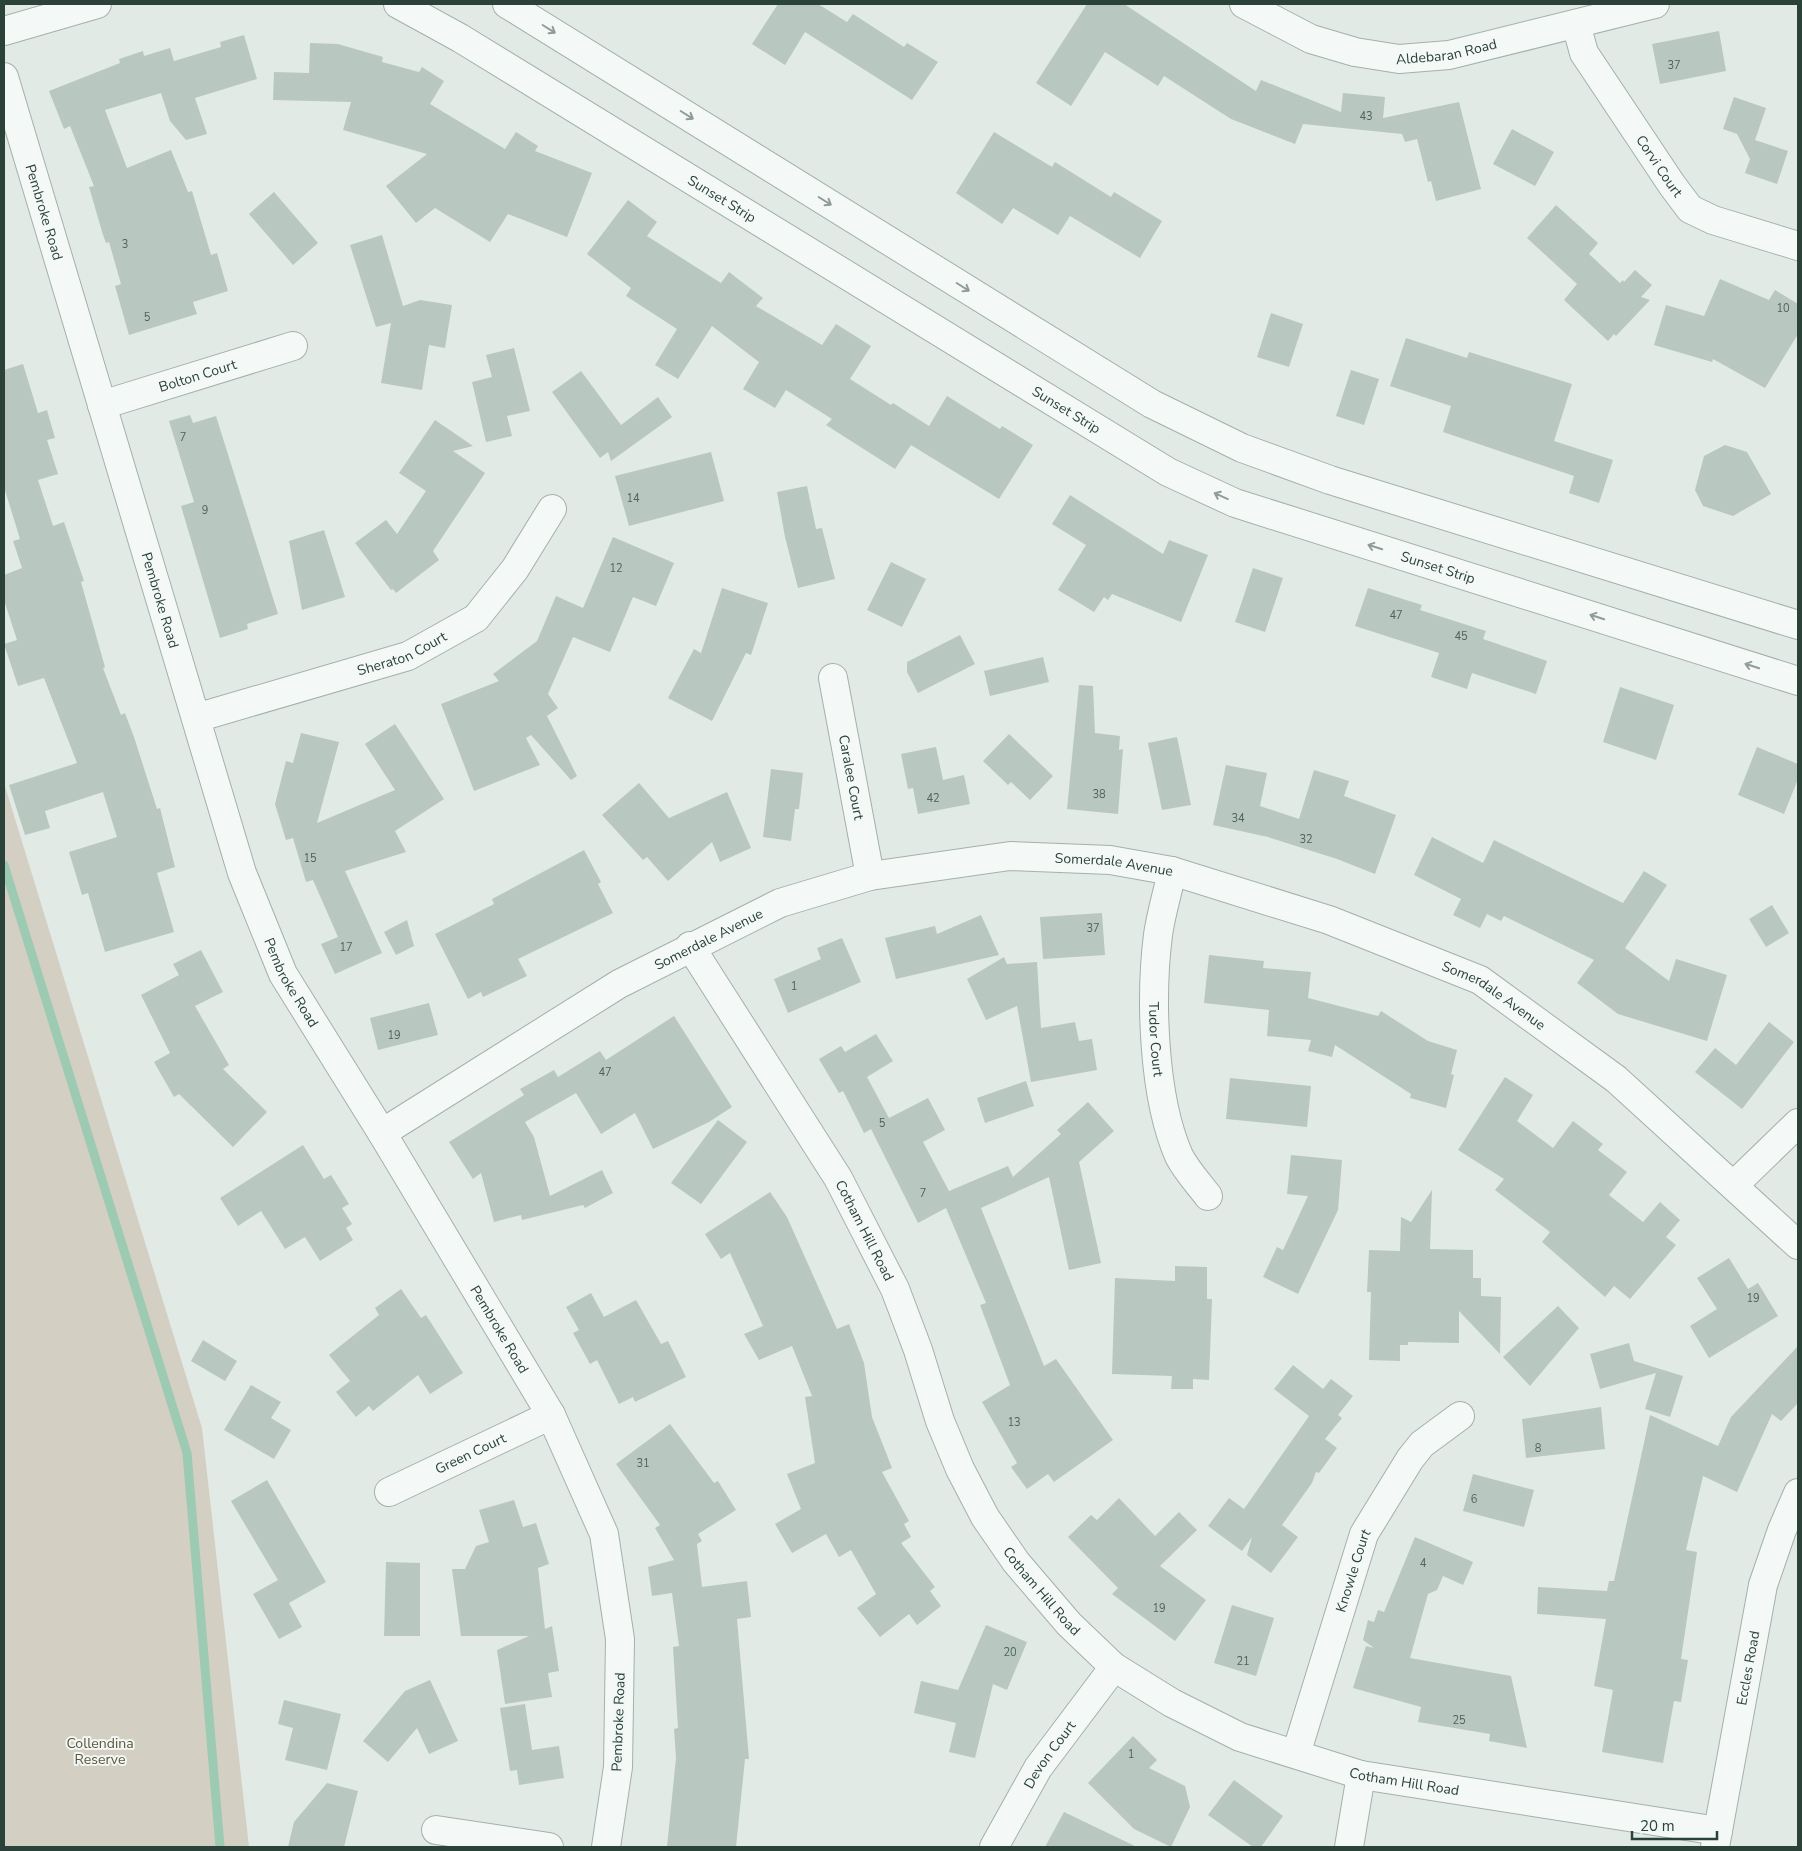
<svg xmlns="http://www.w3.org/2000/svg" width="1802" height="1851" viewBox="0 0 1802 1851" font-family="'Nunito Sans',sans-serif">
<rect width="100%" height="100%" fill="#e2eae6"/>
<path fill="#d4cfc3" d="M4,783L202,1428L249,1847H4Z"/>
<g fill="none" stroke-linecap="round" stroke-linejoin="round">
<path stroke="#9dcab2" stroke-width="9" d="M4,865L187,1453L220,1847"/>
</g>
<g fill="#b9c7c1">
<path d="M778,4H818L847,22L853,14L904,47L907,43L938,62L912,100L805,32L785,65L752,44Z"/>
<path d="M1087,4H1124L1256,91L1261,80L1341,112L1343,93L1385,97L1383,118L1459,102L1481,189L1436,201L1431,181L1428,182L1417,139L1405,142L1402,134L1303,124L1295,144L1231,119L1164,76L1158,86L1105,52L1071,106L1036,83Z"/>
<path d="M1719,31L1726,71L1660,84L1652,44Z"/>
<path d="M244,35L257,79L195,98L207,134L186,140L170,121L161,93L105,110L127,168L171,150L188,192L192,191L211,255L217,253L228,291L193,302L197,314L129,335L115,286L121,284L109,242L106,243L103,235L89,187L94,186L70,126L64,129L49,91L120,63L119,59L143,51L144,56L170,48L174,61L221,47L220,42Z"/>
<path d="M310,43L338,44L383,57L382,62L419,72L422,67L444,81L430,104L505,149L516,132L538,146L535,151L592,173L567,237L508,214L490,242L435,208L416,223L386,186L427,154L343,130L351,102L273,100L274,72L309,73Z"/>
<path d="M1734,97L1766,108L1755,140L1788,151L1777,184L1745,173L1750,159L1737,134L1723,129Z"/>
<path d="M1512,129L1554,152L1535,186L1493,164Z"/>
<path d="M994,132L1052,167L1055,162L1111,197L1114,192L1162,221L1140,258L1070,216L1058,235L1013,208L1002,224L956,193Z"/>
<path d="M274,192L318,243L293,265L249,214Z"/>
<path d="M628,200L657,222L647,236L721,283L729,272L763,298L756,306L822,345L836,324L871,346L850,379L891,405L893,403L929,426L947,396L1000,429L1002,426L1033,445L999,499L911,445L895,469L826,425L832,419L786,390L775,408L743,389L759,362L712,326L678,379L655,365L677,329L626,296L631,288L587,254Z"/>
<path d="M1556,205L1598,243L1589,254L1620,283L1623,280L1624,282L1635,270L1652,285L1641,297L1650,300L1616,336L1614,334L1608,341L1564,300L1577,284L1527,238Z"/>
<path d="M382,235L403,306L420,300L452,305L445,348L429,345L422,390L381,383L391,323L376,327L350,245Z"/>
<path d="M1720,279L1769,300L1775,290L1798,304V334L1765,388L1713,359L1712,362L1654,345L1666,305L1704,316Z"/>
<path d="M1271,313L1303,324L1289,367L1257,357Z"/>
<path d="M1406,338L1467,358L1469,352L1572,384L1554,441L1613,460L1599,503L1569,493L1574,476L1443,432L1451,406L1390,386Z"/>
<path d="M514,348L530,411L507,416L512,436L486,442L472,382L492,377L486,355Z"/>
<path d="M23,364L38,413L47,410L55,438L47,440L58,474L38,480L53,526L64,522L84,581L81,582L105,667L103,668L121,715L125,713L134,737L157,809L160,808L175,867L157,873L174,932L105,952L88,893L82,895L69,852L117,837L103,792L45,811L50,828L25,835L9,785L77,763L44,678L18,686L4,644L17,640L4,600V575L22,568L13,541L20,539L4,487V370Z"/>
<path d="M1351,370L1379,379L1364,425L1336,416Z"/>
<path d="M581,371L621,425L658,397L672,417L611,461L608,452L600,458L552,392Z"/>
<path d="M190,415L193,423L216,416L278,614L247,624L248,629L220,638L181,506L194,502L169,421Z"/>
<path d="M435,420L473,446L453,451L485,473L433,551L439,560L396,593L393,589L391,590L355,543L386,520L397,534L426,491L399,473Z"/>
<path d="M1725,445L1747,452L1771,494L1733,516L1703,506L1695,490L1704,456Z"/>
<path d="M711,452L724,501L629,526L615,476Z"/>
<path d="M807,486L816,529L822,528L835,579L798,588L785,537L777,492Z"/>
<path d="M1070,495L1163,554L1169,540L1208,555L1181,622L1112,594L1108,600L1104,597L1094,612L1058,590L1086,545L1052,524Z"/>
<path d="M324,530L345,597L302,610L289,541Z"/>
<path d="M613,537L674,563L656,606L633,597L610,652L573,637L548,694L558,708L547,716L577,776L571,780L531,735L526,738L540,765L474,791L441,704L499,681L493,674L537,641L556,596L583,608Z"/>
<path d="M891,562L926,579L902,627L867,610Z"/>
<path d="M1253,568L1283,578L1265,632L1235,622Z"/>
<path d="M722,588L768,603L751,655L746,653L712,721L668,698L694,649L701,653Z"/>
<path d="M1368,588L1422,605L1420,610L1486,631L1483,639L1547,661L1536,694L1472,673L1467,689L1431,677L1439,653L1355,626Z"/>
<path d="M960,635L975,664L918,693L907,672V662Z"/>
<path d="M1043,657L1049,682L990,696L984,671Z"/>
<path d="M1079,685L1093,686L1095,733L1120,736L1119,750L1123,749L1118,814L1067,809Z"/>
<path d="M1620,687L1674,705L1656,760L1603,742Z"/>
<path d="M395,724L444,799L395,831L406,852L345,871L382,953L335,974L321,944L338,937L313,880L306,882L293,838L286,840L275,804L286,761L293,763L301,733L339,742L317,823L395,790L365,744Z"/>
<path d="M1009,734L1053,776L1030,800L1011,782L1008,785L983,761Z"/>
<path d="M1177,737L1191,805L1162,810L1148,743Z"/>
<path d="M936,747L943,780L964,775L970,804L918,814L913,788L908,789L901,754Z"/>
<path d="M1757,747L1798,764V779L1784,814L1738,795Z"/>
<path d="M1226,765L1267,773L1260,806L1299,819L1314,770L1349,781L1344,796L1396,815L1375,874L1337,859L1268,837L1213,825Z"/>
<path d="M771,769L803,773L799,809H795L791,841L763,837Z"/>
<path d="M639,783L669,818L727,792L751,848L720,862L712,842L668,881L647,857L643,860L602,815Z"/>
<path d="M1432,837L1483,863L1494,840L1623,903L1644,871L1667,885L1625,948L1669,981L1676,959L1727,975L1707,1041L1618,1014L1577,983L1594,960L1504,916L1501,921L1487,914L1480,928L1453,915L1461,899L1414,875Z"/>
<path d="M584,850L601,882L598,884L613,913L518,959L527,976L483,997L481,992L468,999L435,934L494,904L492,899Z"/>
<path d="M1772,905L1789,933L1766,947L1749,919Z"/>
<path d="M1102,913L1105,955L1043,959L1040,917Z"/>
<path d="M981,915L999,955L896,979L885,938L935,926L937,934Z"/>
<path d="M407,920L414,946L396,955L384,932Z"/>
<path d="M842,938L861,982L788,1013L774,979L821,959L817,948Z"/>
<path d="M201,950L223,992L195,1006L229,1065L223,1069L267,1112L233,1147L179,1094L174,1097L154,1062L170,1053L141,995L179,975L173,964Z"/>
<path d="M1209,955L1264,961L1263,968L1311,972L1308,998L1378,1016L1381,1011L1428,1041L1457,1050L1451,1074L1454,1075L1446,1108L1410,1098L1411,1094L1335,1045L1332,1057L1308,1051L1311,1040L1267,1036L1269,1010L1204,1003Z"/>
<path d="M1004,957L1007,964L1037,962L1041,1028L1075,1022L1079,1041L1092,1039L1097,1070L1031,1082L1017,1006L986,1020L967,979Z"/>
<path d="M429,1003L438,1035L378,1050L370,1018Z"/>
<path d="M674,1016L732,1107L709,1122L653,1149L635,1113L601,1134L576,1093L525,1122L534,1137L550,1196L602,1170L613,1193L585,1208L583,1205L522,1220L521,1215L494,1222L481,1173L473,1179L449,1142L524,1095L520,1089L554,1070L558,1077L600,1051L606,1060Z"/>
<path d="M1769,1022L1794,1042L1742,1109L1695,1072L1715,1048L1736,1065Z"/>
<path d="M876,1034L893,1061L867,1077L889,1118L928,1098L945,1130L923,1142L949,1191L1008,1166L1013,1177L1061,1134L1057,1130L1088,1102L1114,1131L1079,1162L1101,1263L1069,1270L1049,1177L981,1208L1044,1366L1056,1359L1113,1440L1054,1482L1048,1474L1027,1489L1011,1467L1017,1463L982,1402L1010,1385L980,1305L986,1303L946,1208L918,1223L871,1129L864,1133L843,1091L839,1093L819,1059L841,1046L845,1052Z"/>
<path d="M1505,1077L1533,1095L1517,1121L1553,1148L1573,1121L1603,1144L1598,1150L1627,1172L1609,1195L1643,1222L1660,1202L1680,1220L1666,1237L1676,1245L1630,1299L1614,1286L1605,1297L1542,1242L1550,1232L1495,1190L1504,1179L1458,1150Z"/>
<path d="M1230,1078L1311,1086L1307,1127L1226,1119Z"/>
<path d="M1026,1081L1034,1106L985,1123L977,1098Z"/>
<path d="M718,1120L747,1142L701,1204L671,1183Z"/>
<path d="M303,1145L324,1179L331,1175L349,1204L342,1208L352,1224L346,1228L353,1240L320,1261L305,1237L285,1249L261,1211L238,1226L220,1198Z"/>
<path d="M1291,1155L1342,1160L1338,1210L1298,1294L1263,1277L1277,1247L1283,1250L1308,1196L1287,1194Z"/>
<path d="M1432,1190L1430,1249L1473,1250V1278H1481V1296L1501,1297L1500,1354L1459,1311V1343L1408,1342V1345H1400V1361L1369,1360L1371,1292H1367L1369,1250L1400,1251L1401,1217L1411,1222Z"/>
<path d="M770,1192L787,1217L837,1329L849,1324L864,1363L872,1417L892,1468L882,1472L909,1521L904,1524L911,1537L901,1543L935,1587L930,1591L941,1606L917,1625L909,1614L880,1637L857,1608L876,1594L851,1550L839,1557L826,1534L792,1553L775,1524L801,1509L787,1474L815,1463L805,1397L812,1396L792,1346L759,1360L744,1334L763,1326L730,1253L721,1259L705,1234Z"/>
<path d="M1729,1258L1748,1289L1758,1283L1778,1316L1709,1358L1690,1326L1717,1309L1697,1278Z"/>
<path d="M1175,1266L1207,1267V1299H1212L1209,1380L1193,1379V1389H1171L1172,1376L1112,1374L1115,1278L1175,1281Z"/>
<path d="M401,1289L421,1318L426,1315L463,1373L430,1394L418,1375L373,1411L369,1406L356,1417L336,1392L350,1381L329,1355L379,1315L375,1308Z"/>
<path d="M591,1293L604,1317L636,1300L661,1344L668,1341L686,1377L635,1402L633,1397L619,1404L597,1360L590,1364L573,1333L579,1330L566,1307Z"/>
<path d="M1558,1306L1579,1328L1530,1386L1503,1357Z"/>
<path d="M203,1340L237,1361L225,1381L191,1361Z"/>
<path d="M1629,1343L1634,1361L1683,1376L1670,1417L1645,1409L1656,1373L1600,1389L1590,1354Z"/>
<path d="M1798,1346V1403L1781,1421L1772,1414L1737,1492L1703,1476L1686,1550L1697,1552L1681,1659L1688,1660L1681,1702L1674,1701L1663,1763L1602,1752L1613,1690L1594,1686L1606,1619L1537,1614L1538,1587L1607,1591L1609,1581H1614L1650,1415L1718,1446L1731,1417Z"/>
<path d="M1293,1365L1323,1389L1331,1379L1353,1396L1338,1415L1342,1418L1325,1439L1337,1448L1319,1473L1316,1472L1312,1483L1282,1525L1298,1537L1271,1573L1247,1555L1252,1537L1242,1551L1208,1526L1229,1498L1244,1509L1309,1416L1274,1389Z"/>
<path d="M251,1385L281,1402L271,1418L291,1430L274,1459L224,1430Z"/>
<path d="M1601,1407L1605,1449L1526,1458L1522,1419Z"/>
<path d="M670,1424L714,1483L718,1481L736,1510L698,1534L702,1541L697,1544L702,1587L747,1581L751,1617L737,1619L749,1759H745L736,1847H667L676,1758L674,1729L678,1728L673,1647L679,1646L672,1593L652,1596L648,1567L674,1560L655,1528L660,1525L616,1464Z"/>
<path d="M1473,1474L1534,1490L1524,1527L1463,1511Z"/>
<path d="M267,1480L326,1582L289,1603L302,1627L279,1639L253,1594L278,1580L231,1501Z"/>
<path d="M1119,1498L1155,1536L1179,1512L1197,1530L1160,1566L1206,1600L1175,1641L1112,1594L1118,1588L1068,1537L1091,1515L1097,1520Z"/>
<path d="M514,1500L523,1527L536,1523L549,1564L538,1568L545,1629L552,1626L559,1671L548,1673L552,1697L505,1704L497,1650L529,1636H461L452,1569H465L476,1546L489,1542L479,1510Z"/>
<path d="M1415,1537L1473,1562L1463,1585L1443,1576L1437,1590L1428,1594L1410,1658L1511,1676L1527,1748L1489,1741L1490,1734L1418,1722L1421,1707L1353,1688L1366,1646L1374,1648L1363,1640L1368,1620L1374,1622L1378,1610L1384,1612Z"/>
<path d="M386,1562L420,1563V1636H384Z"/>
<path d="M1232,1605L1274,1618L1256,1676L1214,1663Z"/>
<path d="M986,1625L1027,1642L1007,1690L993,1684L975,1758L949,1752L956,1723L914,1713L921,1681L958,1690Z"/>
<path d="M430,1680L458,1741L429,1754L417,1728L388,1762L363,1741L405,1691Z"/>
<path d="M284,1700L341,1714L327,1770L285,1760L293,1728L278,1724Z"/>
<path d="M525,1704L532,1750L559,1746L564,1778L519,1785L517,1770L510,1771L500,1708Z"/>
<path d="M1133,1736L1157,1760L1149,1768L1185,1786L1190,1807L1171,1847L1134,1829L1088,1783Z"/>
<path d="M1234,1780L1283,1816L1261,1847H1253L1208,1815Z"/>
<path d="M327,1783L358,1791L344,1847H288L294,1822Z"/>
<path d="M1064,1812L1137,1847H1045Z"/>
</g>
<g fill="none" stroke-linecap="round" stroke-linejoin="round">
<defs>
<g id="minor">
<path id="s1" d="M1244,4L1311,39L1355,52L1399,59L1449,55L1655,4"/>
<path id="s2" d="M1576,24L1584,53L1672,185L1690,209L1713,220L1798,246"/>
<path id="s3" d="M102,405L293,346"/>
<path id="s4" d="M833,678L870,876"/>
<path id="s5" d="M196,718L408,656L476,618L515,569L552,509"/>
<path id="s6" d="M1172,871C1168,892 1161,913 1158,935C1150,998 1153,1097 1179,1156C1186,1170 1199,1184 1208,1196"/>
<path id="s7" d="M690,946L838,1178L895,1289L918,1350L940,1421L960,1469L985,1517L1016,1562L1069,1624L1114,1667L1172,1703L1240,1737L1361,1775L1718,1831"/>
<path id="s8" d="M382,1133L619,984L780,903L870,876L1010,856L1110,860L1172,871L1329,920L1480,980L1616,1079L1798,1245"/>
<path d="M1734,1185L1798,1123"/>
<path id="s9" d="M389,1492L551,1415"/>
<path id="s10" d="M1296,1754L1364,1534L1410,1459L1422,1444L1460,1416"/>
<path d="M436,1830L549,1847"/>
<path id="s11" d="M994,1847L1038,1768L1114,1667"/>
<path d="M1349,1847L1361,1775"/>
<path id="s12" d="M1715,1847L1763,1585L1782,1530L1798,1493"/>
</g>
<g id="tertiary">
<path id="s13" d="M398,4L460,38L1168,472L1235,503L1798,681"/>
<path d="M507,4L1152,404L1242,448L1330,480L1798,625"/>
<path d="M4,31L97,4"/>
<path id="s14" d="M4,77L242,873L283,974L382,1133L551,1415L604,1534L620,1639L618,1767L606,1847"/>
</g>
</defs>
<use href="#minor" stroke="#a3b1ab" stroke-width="30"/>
<use href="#tertiary" stroke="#a3b1ab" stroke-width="30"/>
<use href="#minor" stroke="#f4f8f7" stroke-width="28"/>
<use href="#tertiary" stroke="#f4f8f7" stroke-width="28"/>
</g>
<defs><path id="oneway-shaft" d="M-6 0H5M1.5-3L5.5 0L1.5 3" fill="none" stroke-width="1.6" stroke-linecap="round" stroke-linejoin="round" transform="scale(1.25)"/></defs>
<g stroke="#8f9d98">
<use href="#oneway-shaft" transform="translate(549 29) rotate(32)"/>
<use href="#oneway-shaft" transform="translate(687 115) rotate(32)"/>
<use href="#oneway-shaft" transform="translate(825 201) rotate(32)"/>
<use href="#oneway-shaft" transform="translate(963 287) rotate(32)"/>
<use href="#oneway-shaft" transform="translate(1221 496) rotate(-156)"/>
<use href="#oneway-shaft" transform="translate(1375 547) rotate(-162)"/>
<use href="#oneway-shaft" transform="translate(1597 617) rotate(-162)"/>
<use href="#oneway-shaft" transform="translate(1752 666) rotate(-162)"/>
</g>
<g text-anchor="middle" stroke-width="4" stroke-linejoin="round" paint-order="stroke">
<g font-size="11" fill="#4e635a">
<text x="1674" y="69">37</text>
<text x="1366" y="120">43</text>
<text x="125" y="248">3</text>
<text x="1783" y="312">10</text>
<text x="147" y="321">5</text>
<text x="183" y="441">7</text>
<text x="633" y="502">14</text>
<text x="205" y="514">9</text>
<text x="616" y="572">12</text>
<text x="1396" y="619">47</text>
<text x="1461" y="640">45</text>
<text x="1099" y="798">38</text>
<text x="933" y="802">42</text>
<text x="1238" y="822">34</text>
<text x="1306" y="843">32</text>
<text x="310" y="862">15</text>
<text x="1093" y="932">37</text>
<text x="346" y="951">17</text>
<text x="794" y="990">1</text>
<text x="394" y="1039">19</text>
<text x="605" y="1076">47</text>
<text x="882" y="1127">5</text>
<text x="923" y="1197">7</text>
<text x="1753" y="1302">19</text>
<text x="1014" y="1426">13</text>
<text x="1538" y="1452">8</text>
<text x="643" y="1467">31</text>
<text x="1474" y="1503">6</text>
<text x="1423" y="1567">4</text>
<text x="1159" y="1612">19</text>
<text x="1010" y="1656">20</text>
<text x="1243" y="1665">21</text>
<text x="1459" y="1724">25</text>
<text x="1131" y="1758">1</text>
</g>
<g font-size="14" fill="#2a4238" stroke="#f1f7f5">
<text dy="5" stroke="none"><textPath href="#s1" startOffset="214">Aldebaran Road</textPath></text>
<text dy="5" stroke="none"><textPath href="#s2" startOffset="166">Corvi Court</textPath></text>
<text dy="5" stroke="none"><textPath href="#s13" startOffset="378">Sunset Strip</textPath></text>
<text dy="5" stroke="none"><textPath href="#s14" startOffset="141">Pembroke Road</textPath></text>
<text dy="5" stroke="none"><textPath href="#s3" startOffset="100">Bolton Court</textPath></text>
<text dy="5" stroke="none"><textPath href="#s13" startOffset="782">Sunset Strip</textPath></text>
<text dy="5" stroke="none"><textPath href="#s13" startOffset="1188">Sunset Strip</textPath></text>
<text dy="5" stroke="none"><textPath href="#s14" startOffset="546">Pembroke Road</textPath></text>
<text dy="5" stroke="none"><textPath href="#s5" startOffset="216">Sheraton Court</textPath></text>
<text dy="5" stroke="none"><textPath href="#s4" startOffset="101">Caralee Court</textPath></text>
<text dy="5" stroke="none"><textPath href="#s8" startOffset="800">Somerdale Avenue</textPath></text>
<text dy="5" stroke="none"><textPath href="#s8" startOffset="380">Somerdale Avenue</textPath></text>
<text dy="5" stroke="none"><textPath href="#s14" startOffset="951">Pembroke Road</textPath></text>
<text dy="5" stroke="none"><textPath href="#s8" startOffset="1205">Somerdale Avenue</textPath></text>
<text dy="5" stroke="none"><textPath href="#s6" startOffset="170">Tudor Court</textPath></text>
<text dy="5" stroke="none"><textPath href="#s7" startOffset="334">Cotham Hill Road</textPath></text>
<text dy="5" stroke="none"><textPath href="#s14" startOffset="1356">Pembroke Road</textPath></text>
<text dy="5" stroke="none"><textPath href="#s9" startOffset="90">Green Court</textPath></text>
<text dy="5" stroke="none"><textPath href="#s10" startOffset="192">Knowle Court</textPath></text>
<text dy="5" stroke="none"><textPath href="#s7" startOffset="739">Cotham Hill Road</textPath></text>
<text dy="5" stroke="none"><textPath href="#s12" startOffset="182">Eccles Road</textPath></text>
<text transform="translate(618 1722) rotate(-88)" y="5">Pembroke Road</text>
<text dy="5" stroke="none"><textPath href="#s11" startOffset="108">Devon Court</textPath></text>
<text dy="5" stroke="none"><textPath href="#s7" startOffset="1159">Cotham Hill Road</textPath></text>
</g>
<g font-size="14" fill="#5e5537" stroke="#f1f7f5">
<text x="100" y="1748">Collendina<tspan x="100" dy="16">Reserve</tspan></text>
</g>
</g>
<rect width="1802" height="1851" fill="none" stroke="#2a4238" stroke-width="10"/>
<path d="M1632 1831v8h85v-8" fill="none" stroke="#2a4238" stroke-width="2.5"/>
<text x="1640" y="1831" font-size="15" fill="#2a4238" stroke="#f1f7f5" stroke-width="4" paint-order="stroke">20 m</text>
</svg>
